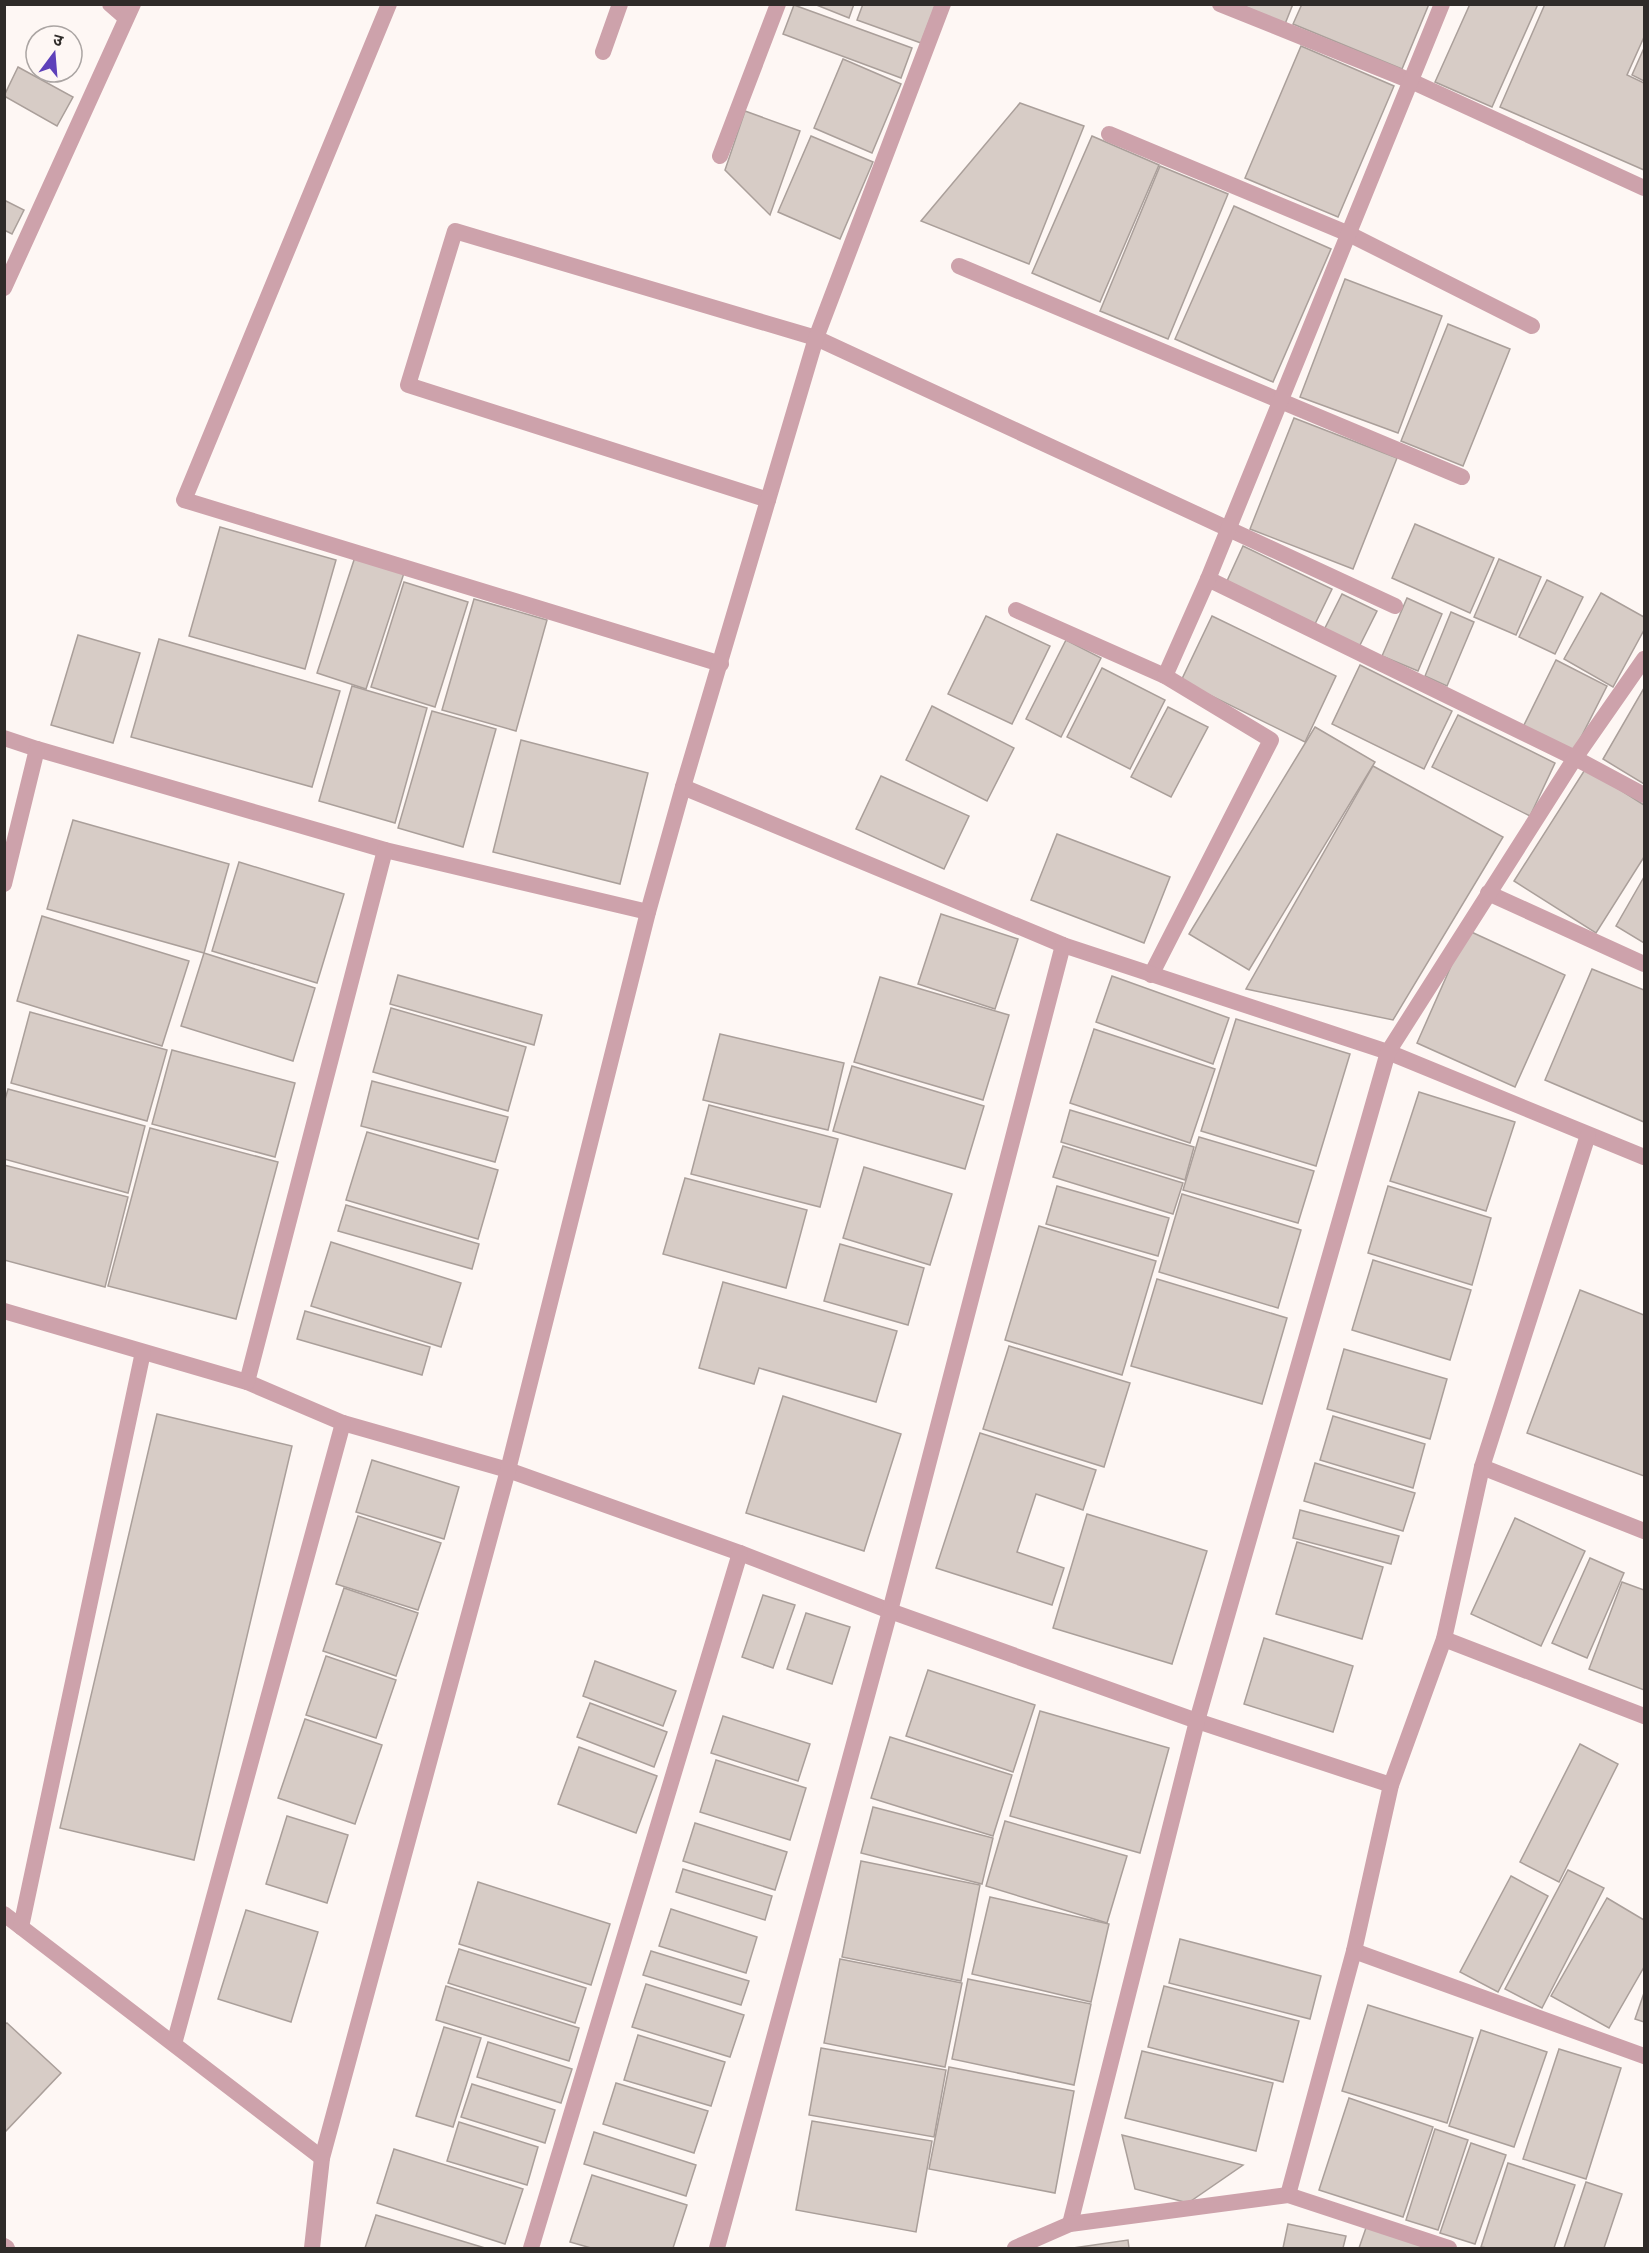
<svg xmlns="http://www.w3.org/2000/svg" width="1649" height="2253" viewBox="0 0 1649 2253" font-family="'Alegreya Sans','Noto Sans Devanagari',sans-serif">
<rect width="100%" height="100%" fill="#fef7f4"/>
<g fill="#d7ccc6" stroke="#aa9f9a" stroke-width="1.5">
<path d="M814,4H854L849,18Z"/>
<path d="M863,4H936L921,43L857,20Z"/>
<path d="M1239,4H1293L1285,24Z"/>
<path d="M1302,4H1429L1402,69L1293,24Z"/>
<path d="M1470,4H1538L1492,107L1435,82Z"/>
<path d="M1545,4H1644V37L1627,75L1644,83V170L1500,107Z"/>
<path d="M794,5L912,48L901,78L783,34Z"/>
<path d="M1301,46L1394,86L1338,217L1245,178Z"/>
<path d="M1644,48V81L1632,75Z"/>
<path d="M843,59L901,84L872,153L814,128Z"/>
<path d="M18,67L73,97L57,126L4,96Z"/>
<path d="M1020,103L1084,126L1029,264L921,221Z"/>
<path d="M745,111L800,131L770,215L725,170Z"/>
<path d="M811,136L873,162L840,239L778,212Z"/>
<path d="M1092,136L1159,165L1100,302L1032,273Z"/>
<path d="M1160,166L1228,194L1168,339L1100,311Z"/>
<path d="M4,200L24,210L12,234L4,230Z"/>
<path d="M1234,206L1331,249L1273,382L1175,339Z"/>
<path d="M1345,279L1442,316L1398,433L1300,397Z"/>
<path d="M1448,324L1510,349L1463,466L1401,441Z"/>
<path d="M1294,418L1397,458L1353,569L1250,529Z"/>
<path d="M1415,524L1494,558L1470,613L1392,578Z"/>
<path d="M220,527L336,560L305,669L189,636Z"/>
<path d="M1243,546L1332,589L1315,624L1227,581Z"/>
<path d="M355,557L404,573L366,689L317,673Z"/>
<path d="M1499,559L1541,577L1516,635L1474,617Z"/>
<path d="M1547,580L1583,597L1555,654L1519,637Z"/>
<path d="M404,582L468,602L435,707L371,687Z"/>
<path d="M1601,593L1644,617V630L1613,687L1564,659Z"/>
<path d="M1342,594L1377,611L1358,649L1323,632Z"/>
<path d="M1407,598L1442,614L1418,671L1382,656Z"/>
<path d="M474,599L547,620L516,731L442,710Z"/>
<path d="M1451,612L1474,622L1447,686L1425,676Z"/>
<path d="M986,616L1050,646L1012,724L948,694Z"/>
<path d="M1212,616L1336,676L1305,742L1181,681Z"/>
<path d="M78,635L140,653L113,743L51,725Z"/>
<path d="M159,639L340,691L312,787L131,737Z"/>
<path d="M1066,640L1101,658L1061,737L1026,719Z"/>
<path d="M1556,660L1607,686L1574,751L1523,727Z"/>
<path d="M1360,665L1452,711L1424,769L1332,724Z"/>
<path d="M1102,668L1165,700L1130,769L1067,737Z"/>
<path d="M352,686L427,708L395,823L319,801Z"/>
<path d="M1644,688V784L1603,759Z"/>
<path d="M932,706L1014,748L987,801L906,760Z"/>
<path d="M1168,707L1208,727L1171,797L1131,777Z"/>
<path d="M432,711L496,729L463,847L398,828Z"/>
<path d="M1458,715L1555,763L1530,816L1432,767Z"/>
<path d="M1315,727L1375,762L1249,970L1189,934Z"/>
<path d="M521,740L648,773L620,884L493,852Z"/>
<path d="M1373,766L1503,837L1393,1020L1246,989Z"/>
<path d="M1586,768L1644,805V857L1596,933L1514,881Z"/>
<path d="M881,776L969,816L944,869L856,829Z"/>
<path d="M73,820L229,864L204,953L47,909Z"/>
<path d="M1057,834L1170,877L1144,943L1031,900Z"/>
<path d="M239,862L344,894L317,983L212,951Z"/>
<path d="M1644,877V943L1616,926Z"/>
<path d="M941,914L1018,939L995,1009L918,984Z"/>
<path d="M42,916L189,961L162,1046L17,1001Z"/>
<path d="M1467,930L1565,975L1515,1087L1417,1043Z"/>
<path d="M204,953L315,988L293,1061L181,1026Z"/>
<path d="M1592,969L1644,990V1122L1545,1080Z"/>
<path d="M398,975L542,1015L534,1045L390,1004Z"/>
<path d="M1112,976L1229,1018L1213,1064L1096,1022Z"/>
<path d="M880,977L1009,1015L983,1100L854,1062Z"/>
<path d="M391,1008L526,1047L508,1111L373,1072Z"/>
<path d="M30,1012L167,1050L147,1121L11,1083Z"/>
<path d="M1236,1019L1350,1054L1316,1166L1201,1131Z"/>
<path d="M1094,1029L1215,1069L1190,1143L1070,1103Z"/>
<path d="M720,1034L844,1063L828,1130L703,1100Z"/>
<path d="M172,1050L295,1083L275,1157L152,1124Z"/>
<path d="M852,1066L984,1106L965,1169L833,1131Z"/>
<path d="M372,1081L508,1117L495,1162L361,1126Z"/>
<path d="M8,1089L145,1126L128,1193L4,1159V1103Z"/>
<path d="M1419,1092L1515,1122L1486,1211L1390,1181Z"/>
<path d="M709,1105L838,1139L820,1207L691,1174Z"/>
<path d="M1070,1110L1194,1147L1185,1180L1061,1142Z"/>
<path d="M150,1128L278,1162L236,1319L108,1286Z"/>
<path d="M367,1132L498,1170L478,1239L346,1200Z"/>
<path d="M1199,1137L1314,1171L1298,1223L1183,1190Z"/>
<path d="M1063,1146L1183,1183L1173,1214L1053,1177Z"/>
<path d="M4,1165L128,1197L105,1287L4,1260Z"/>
<path d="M864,1167L952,1194L930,1265L843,1238Z"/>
<path d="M685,1178L807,1210L786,1288L663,1254Z"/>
<path d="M1057,1186L1169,1218L1158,1256L1046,1224Z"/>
<path d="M1388,1186L1491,1218L1472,1285L1368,1253Z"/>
<path d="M1182,1194L1301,1230L1278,1308L1159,1272Z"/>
<path d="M346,1205L479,1244L472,1269L338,1231Z"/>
<path d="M1039,1226L1156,1261L1122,1375L1005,1340Z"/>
<path d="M331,1242L461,1283L441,1347L311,1306Z"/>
<path d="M840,1244L924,1268L908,1325L824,1301Z"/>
<path d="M1373,1260L1471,1290L1450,1360L1352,1330Z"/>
<path d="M1157,1279L1287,1318L1262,1404L1131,1366Z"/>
<path d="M723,1282L897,1331L876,1402L759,1368L754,1384L699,1368Z"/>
<path d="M1580,1290L1644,1315V1476L1527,1433Z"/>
<path d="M305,1311L430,1347L422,1375L297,1339Z"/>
<path d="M1009,1346L1130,1383L1104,1467L983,1429Z"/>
<path d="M1344,1349L1447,1379L1430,1439L1327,1409Z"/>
<path d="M783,1396L901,1434L864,1551L746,1513Z"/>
<path d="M157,1414L292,1446L194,1860L60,1828Z"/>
<path d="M1333,1416L1425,1444L1413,1488L1320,1460Z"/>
<path d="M980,1433L1096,1470L1083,1510L1036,1494L1017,1552L1064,1568L1052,1605L936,1568Z"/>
<path d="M372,1460L459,1487L444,1539L356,1512Z"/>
<path d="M1315,1463L1415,1493L1403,1531L1304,1501Z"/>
<path d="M1300,1510L1399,1536L1391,1564L1293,1538Z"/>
<path d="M1087,1514L1207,1551L1172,1664L1053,1628Z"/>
<path d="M358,1516L441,1543L418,1610L336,1584Z"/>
<path d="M1515,1518L1585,1551L1541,1646L1471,1614Z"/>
<path d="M1297,1542L1383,1567L1362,1639L1276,1614Z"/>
<path d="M1590,1558L1624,1573L1587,1658L1552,1643Z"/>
<path d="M1622,1582L1644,1590V1690L1589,1669Z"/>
<path d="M344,1588L418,1613L396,1676L323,1651Z"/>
<path d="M763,1595L795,1605L773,1668L742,1657Z"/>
<path d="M806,1613L850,1627L832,1684L787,1669Z"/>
<path d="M1264,1638L1353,1666L1333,1732L1244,1704Z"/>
<path d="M326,1656L396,1680L376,1738L306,1715Z"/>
<path d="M595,1661L676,1691L663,1726L583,1696Z"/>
<path d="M928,1670L1035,1705L1013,1772L906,1736Z"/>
<path d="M590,1703L667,1732L654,1767L577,1737Z"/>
<path d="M1040,1711L1169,1748L1140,1853L1010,1816Z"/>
<path d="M723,1716L810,1744L798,1781L711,1753Z"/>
<path d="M305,1719L382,1745L355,1824L278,1798Z"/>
<path d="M890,1737L1012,1775L993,1836L871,1798Z"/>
<path d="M1580,1744L1618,1764L1559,1882L1520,1862Z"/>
<path d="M579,1747L657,1776L636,1833L558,1804Z"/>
<path d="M716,1760L806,1788L790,1840L700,1812Z"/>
<path d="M873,1807L993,1838L982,1884L861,1853Z"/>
<path d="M287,1816L348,1835L327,1903L266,1884Z"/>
<path d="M1005,1821L1127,1856L1107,1923L986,1886Z"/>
<path d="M695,1823L787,1852L775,1890L683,1861Z"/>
<path d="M861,1861L980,1885L961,1981L842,1957Z"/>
<path d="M683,1869L772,1896L765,1920L676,1892Z"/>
<path d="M1568,1870L1604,1888L1542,2008L1505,1989Z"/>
<path d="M1511,1876L1548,1896L1498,1992L1460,1972Z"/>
<path d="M478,1882L610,1924L591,1985L459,1944Z"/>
<path d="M990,1897L1109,1924L1091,2002L972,1974Z"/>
<path d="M1607,1898L1644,1920V1967L1609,2028L1551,1996Z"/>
<path d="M671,1909L757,1937L746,1973L659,1946Z"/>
<path d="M246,1910L318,1932L291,2022L218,1999Z"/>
<path d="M1180,1939L1321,1976L1310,2019L1169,1983Z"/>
<path d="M459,1949L586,1988L575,2023L448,1983Z"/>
<path d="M651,1951L749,1981L741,2005L643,1975Z"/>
<path d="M840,1959L962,1983L945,2067L824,2043Z"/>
<path d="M968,1979L1091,2004L1074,2085L952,2059Z"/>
<path d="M646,1984L744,2015L730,2057L632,2027Z"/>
<path d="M446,1986L579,2028L569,2061L436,2020Z"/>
<path d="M1164,1986L1299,2021L1283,2082L1148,2047Z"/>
<path d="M1644,1993V2022L1635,2019Z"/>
<path d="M1368,2005L1473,2038L1447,2123L1342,2091Z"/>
<path d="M7,2023L61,2073L4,2133V2025Z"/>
<path d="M444,2027L481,2038L453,2127L416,2116Z"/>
<path d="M1481,2030L1547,2052L1514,2147L1449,2126Z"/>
<path d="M638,2035L725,2062L711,2106L624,2080Z"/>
<path d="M488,2042L572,2069L561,2103L477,2077Z"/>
<path d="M821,2048L946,2070L934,2137L809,2115Z"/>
<path d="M1559,2049L1621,2068L1586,2179L1523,2159Z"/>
<path d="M1142,2051L1273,2083L1256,2151L1125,2118Z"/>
<path d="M949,2067L1074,2091L1055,2193L929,2169Z"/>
<path d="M616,2083L708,2111L694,2153L603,2124Z"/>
<path d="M472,2084L555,2110L545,2143L461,2117Z"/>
<path d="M1349,2098L1433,2127L1403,2217L1319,2190Z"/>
<path d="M812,2121L932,2141L916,2232L796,2210Z"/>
<path d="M459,2122L538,2147L527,2185L447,2161Z"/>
<path d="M1435,2129L1468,2140L1438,2230L1406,2220Z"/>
<path d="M594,2132L696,2165L686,2196L584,2164Z"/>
<path d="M1122,2135L1243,2165L1188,2203L1135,2189Z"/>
<path d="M1471,2143L1506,2155L1475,2244L1440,2233Z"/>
<path d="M394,2149L523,2189L505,2244L377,2203Z"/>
<path d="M1508,2163L1575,2185L1554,2248H1487L1481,2247Z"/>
<path d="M592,2175L687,2205L673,2248H591L570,2242Z"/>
<path d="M1586,2182L1622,2194L1604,2248H1564Z"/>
<path d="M376,2215L485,2248H365Z"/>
<path d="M1288,2224L1346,2236L1343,2248H1283Z"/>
<path d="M1367,2225L1437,2248H1359Z"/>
<path d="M1128,2240L1129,2248H1073Z"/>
</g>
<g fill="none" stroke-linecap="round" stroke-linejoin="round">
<g stroke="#cda2ab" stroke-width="16">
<path d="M110,4L126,18"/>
<path d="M389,4L184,500L721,664"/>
<path d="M1220,4L1411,81L1644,188"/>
<path d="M603,52L620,4"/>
<path d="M1109,134L1349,234L1532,326"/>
<path d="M720,156L778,4"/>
<path d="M959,266L1462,477"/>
<path d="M4,288L133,4"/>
<path d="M768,500L408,385L455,231L816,338L1395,606"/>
<path d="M1208,579L1575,758L1644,795"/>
<path d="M1016,610L1165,676L1271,740L1151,975"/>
<path d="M1165,676L1208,579L1442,4"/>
<path d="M4,738L37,749L385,850L648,912"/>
<path d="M683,787L1063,945L1388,1052L1644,1157"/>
<path d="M4,884L37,749"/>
<path d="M1488,893L1644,964"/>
<path d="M4,1311L247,1382L343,1423L508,1470L740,1553L890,1611L1197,1721L1391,1785"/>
<path d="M247,1382L385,850"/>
<path d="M1482,1467L1644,1531"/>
<path d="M1444,1639L1644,1716"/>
<path d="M4,1914L322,2158"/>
<path d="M21,1927L143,1352"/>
<path d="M1354,1951L1644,2056"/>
<path d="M174,2044L343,1423"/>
<path d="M1288,2195L1354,1951L1391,1785L1444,1639L1482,1467L1588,1135"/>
<path d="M1070,2224L1197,1721L1388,1052L1575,758L1644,659"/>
<path d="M4,2246L7,2248"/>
<path d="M312,2248L322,2158L508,1470L648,912L683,787L816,338L943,4"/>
<path d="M531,2248L740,1553"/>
<path d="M717,2248L890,1611L1063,945"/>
<path d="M1015,2248L1070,2224L1288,2195L1449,2248"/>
</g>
</g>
<rect width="1649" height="2253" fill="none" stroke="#2f2b29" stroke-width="12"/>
<g transform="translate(54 54) rotate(16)"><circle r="28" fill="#fef7f4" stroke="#aba5a3" stroke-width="1.5"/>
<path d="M0-4.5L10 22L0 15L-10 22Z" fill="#5e41ba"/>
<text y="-9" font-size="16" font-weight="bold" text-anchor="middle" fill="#2f2b29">उ</text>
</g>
</svg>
